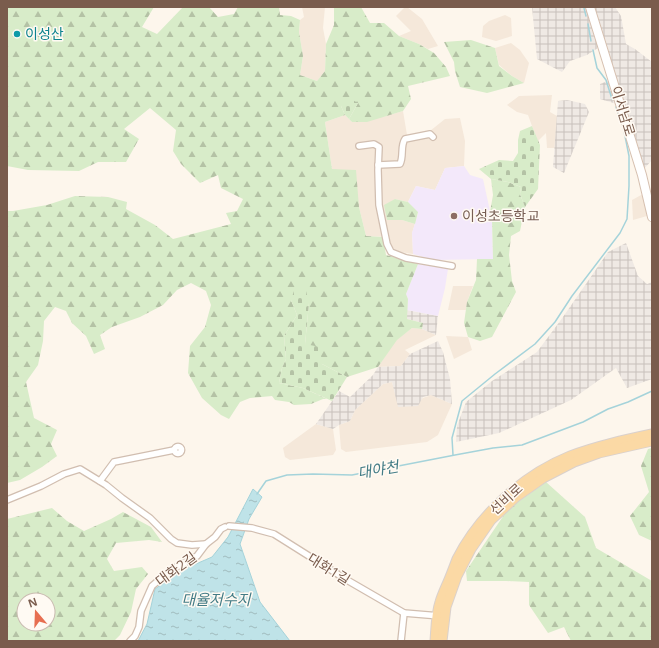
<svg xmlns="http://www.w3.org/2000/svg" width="659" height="648" viewBox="0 0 659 648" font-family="'Open Sans','Noto Sans KR',sans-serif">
<defs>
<pattern id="industrial-grid" width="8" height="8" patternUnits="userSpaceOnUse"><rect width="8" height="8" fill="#efe9e4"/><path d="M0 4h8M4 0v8" fill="none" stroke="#c7c0bb"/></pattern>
<pattern id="forest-firs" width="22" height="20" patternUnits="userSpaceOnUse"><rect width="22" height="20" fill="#d8ecc9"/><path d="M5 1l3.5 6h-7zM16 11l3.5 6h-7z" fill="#b4c2a5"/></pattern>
<pattern id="cemetery-stones" width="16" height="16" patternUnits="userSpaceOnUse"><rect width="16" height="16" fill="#d8ecc9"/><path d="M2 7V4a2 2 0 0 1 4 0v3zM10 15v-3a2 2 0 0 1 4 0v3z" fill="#b4c2a5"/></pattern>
<pattern id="water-ripples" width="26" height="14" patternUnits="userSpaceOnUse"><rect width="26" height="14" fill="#bfe3e8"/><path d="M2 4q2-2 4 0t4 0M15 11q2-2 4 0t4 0" fill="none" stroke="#a0bbbe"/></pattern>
</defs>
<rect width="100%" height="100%" fill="#fdf6ec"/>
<g fill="#f5e8da">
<path d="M302,7H325L323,28L326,44L325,71L317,81L300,75L303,56L299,32L300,20L304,17Z"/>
<path d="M405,7H407L422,19L438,46L428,49L419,44L399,36L411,31L396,16Z"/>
<path d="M505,15L511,18L512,36L496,41L482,37L483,26L489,21Z"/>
<path d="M511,43L520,50L529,63L524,83L512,76L499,65L495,48Z"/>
<path d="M552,95L550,112L557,116L555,148H547L546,133L538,141L532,126L528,115L517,112L507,105L519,96Z"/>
<path d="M403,111L407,135L430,131L445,119L460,118L465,141L464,166L445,168L435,190L416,186L408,202L395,199L387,220H402L415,224L412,233L413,254L401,252L392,248L388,237L366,236L359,207L332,169L325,122L345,115L352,122L386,116Z"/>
<path d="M643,194L647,216L633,220L632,200Z"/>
<path d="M453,286H473L467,302L466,310H448Z"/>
<path d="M412,328L422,329L436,335L405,350L410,354L401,366L378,367L396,340Z"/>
<path d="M446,336L468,337L472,350L454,359Z"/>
<path d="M392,382L399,407L431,395L452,404L438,435L427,442L346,452L341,449L339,425L350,421L355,410L383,384Z"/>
<path d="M316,424L333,429L336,450L333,455L290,460L285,457L283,448Z"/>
</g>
<g fill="url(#industrial-grid)">
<path d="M532,7H615L621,16L626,44L635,49L652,62V160L644,169L627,107L600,99V84L610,80L598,48L587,55L570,61L562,72L537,59Z"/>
<path d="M567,100L585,104L589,112L564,173L553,167L558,101Z"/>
<path d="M626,243L638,276L647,284L652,282V379L627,388L616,368L571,400L499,433L456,442L457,426L466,402L492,381L537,352L563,317L608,252Z"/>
<path d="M407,310L438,316L436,335L422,329L423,323L407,319Z"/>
<path d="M438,341L443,352L450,379L452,404L431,395L423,397L418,406L398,407L392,382L383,384L355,410L350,421L339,425L333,429L316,424L339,391L350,397L373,375L378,367L401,366L410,354Z"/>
</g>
<g fill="#f3e8fa">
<path d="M464,166L470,175L483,179L492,220L493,259L434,260L413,254L412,233L418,213L408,202L416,186L435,190L445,168Z"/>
<path d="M418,264L448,269L445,288L438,316L407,310L408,299L406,294Z"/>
</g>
<g fill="url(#forest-firs)" fill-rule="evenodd">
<path d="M7,7H154L142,27L157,34L183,7H209L218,17L234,14L238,7H279L280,15L291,16L300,20L299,32L303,56L300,75L317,81L325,71L326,44L334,25V7H361L370,23H384L399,36L419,44L434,53L446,67L450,76L408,86L411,99L403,111L367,122H352L349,119L358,103L341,106L345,115L325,122L332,169L356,170L359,207L366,236L383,237L386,255L418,264L406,294L408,299L407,319L423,323L422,329L412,328L397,340L378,367L347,377L322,364L305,344L309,303L291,300L297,315L284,336L286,359L282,368L279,383L303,388L327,399H323L311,404L294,405L289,402L275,400L272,396L250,398L240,402L229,419L221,415L202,398L188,373L190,346L205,327L211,305L206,291L191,283L177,290L163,305L140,317L112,327L100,335L105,349L94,354L86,336L72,323L66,311L55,307L44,321L43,341L38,365L26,382L34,418L57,430L51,444L57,456L42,467L20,480L7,483V211H13L47,205L75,196L108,197L127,202L126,209L155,225L173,239L231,224L226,213L237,211L243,199L221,188L218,175L200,183L181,164L173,151L176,130L150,108L124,129L139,139L126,162H98L79,171L28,170L7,166Z"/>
<path d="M471,40L495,48L499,66L512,76L524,83L487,93L460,87L455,71L454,62L444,42Z"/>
<path d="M491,179L508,182L521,187L520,194L525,207L520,231L511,236L509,255L512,281L516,292L492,337L480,341L468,337L464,323L467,302L476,280L477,259H493L492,220L490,212L493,195Z"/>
<path d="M395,199L408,202L418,212L415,224L402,220H387L384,205Z"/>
<path d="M652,448V541L639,535L630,516L649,492L641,466L648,449Z"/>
<path d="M546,482L585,517L596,548L652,581V641H571L564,627L548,633L529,605V582L506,581H467L466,571L508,509Z"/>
<path d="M52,508L67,521L84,531L111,519L123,512L151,527L162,542L149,540L116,543L107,559L114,571L142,567L148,574L136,589L131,612L120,635L114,641H7V519ZM24,600H48V624H24Z"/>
</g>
<g fill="url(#cemetery-stones)">
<path d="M349,98L358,103L349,119L345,115L341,106Z"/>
<path d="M532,126L540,145L538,189L525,207L520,194L521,187L508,182L491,179L479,169L499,160L513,161L518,153V140L520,131Z"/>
<path d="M294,291H306L309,303L305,344L320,347L322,364L347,377L332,401L303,388L279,383L282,368L286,359L284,336L297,315L291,300Z"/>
</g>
<path fill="url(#water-ripples)" stroke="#a5d3da" d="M253,489L262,497L249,519L240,544L260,602L290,641H138L147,624L155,589L182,570L212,557L228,537Z"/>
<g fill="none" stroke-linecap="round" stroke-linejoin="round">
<g stroke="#a5d3da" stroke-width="1.5">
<path d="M584,8L586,16"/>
<path d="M588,24L591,41"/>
<path d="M593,50L597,68L606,80L612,99"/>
<path d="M616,107L623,126"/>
<path d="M453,455L452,438L462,401L495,374L535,344L555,322L572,296L620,233L627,219L629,186V156L624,131"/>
<path d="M257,494L266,481L287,475L313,474L352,475L455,455L493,448L522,445L583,422L608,409L628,402L652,391"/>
</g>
<defs>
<g id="street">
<path d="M359,146L374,144L379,147L378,170L379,205L387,244L391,252L406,258L452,266"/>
<path d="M378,165L400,164C404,156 400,146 405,139L430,134L433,137"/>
<circle cx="178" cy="450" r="3.5"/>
<path d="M100,481L114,462L174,450"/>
<path d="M7,500L41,486L64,474L80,469L106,485L122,498L150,518L171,539L177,543L192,545L206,544"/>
<path d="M229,526L252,528L274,534L347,580L404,613L440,616"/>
<path d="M130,641L135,636L139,627L141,611L152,586L159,580L173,569L197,556L206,544L215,537L221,529L225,527"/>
<path d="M401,641L404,613"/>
</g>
<path id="secondary" d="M590,7L642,175L652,217"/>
<g id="primary">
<path d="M435,641C436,628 436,614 440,602C442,595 445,589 448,582C451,575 454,567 457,559C480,514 523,475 570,456C596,446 624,440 652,434"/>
<path d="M442,641L446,607L457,576L471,549L491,520L516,497L543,478L574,462L599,453L652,441"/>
</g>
</defs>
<use href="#street" stroke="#d1beb0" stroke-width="8"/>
<use href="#secondary" stroke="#d6c0b0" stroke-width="10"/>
<use href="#primary" stroke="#dad1cd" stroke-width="11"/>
<use href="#street" stroke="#fff" stroke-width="5.5"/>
<use href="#secondary" stroke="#fff" stroke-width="8"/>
<use href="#primary" stroke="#fbd9a5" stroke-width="9"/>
</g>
<circle fill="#0f9aa8" stroke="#fffaf3" stroke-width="1.5" cx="17" cy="34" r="4"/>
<circle fill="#8d6e63" stroke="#fffaf3" stroke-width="1.5" cx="454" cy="216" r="4"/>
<g text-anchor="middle" stroke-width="3" stroke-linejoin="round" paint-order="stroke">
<g font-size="14" fill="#0d838f" stroke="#fffaf3" text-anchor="start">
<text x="25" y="39">이성산</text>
</g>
<g font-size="14" fill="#7a5c4d" stroke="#fffaf3">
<text transform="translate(623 111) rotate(73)" y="5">이서남로</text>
<text transform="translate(506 499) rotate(-43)" y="5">선비로</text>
<text transform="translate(176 569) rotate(-36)" y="5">대화2길</text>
<text transform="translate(329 569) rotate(32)" y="5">대화1길</text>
</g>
<g font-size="14" fill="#785e54" stroke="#fffaf3" text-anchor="start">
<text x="462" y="221">이성초등학교</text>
</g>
<g font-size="15" font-style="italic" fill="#437c86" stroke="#fffaf3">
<text transform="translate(378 470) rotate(-10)" y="5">대야천</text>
<text x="216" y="605">대율저수지</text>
</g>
</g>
<rect width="659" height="648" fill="none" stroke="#7a5c4d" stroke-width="16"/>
<g transform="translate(36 612) rotate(341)"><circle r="19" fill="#fffaf3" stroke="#cabbb1"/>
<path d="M0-3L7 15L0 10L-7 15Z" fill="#e76f51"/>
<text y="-6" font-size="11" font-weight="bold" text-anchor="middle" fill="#7a5c4d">N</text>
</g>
</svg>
